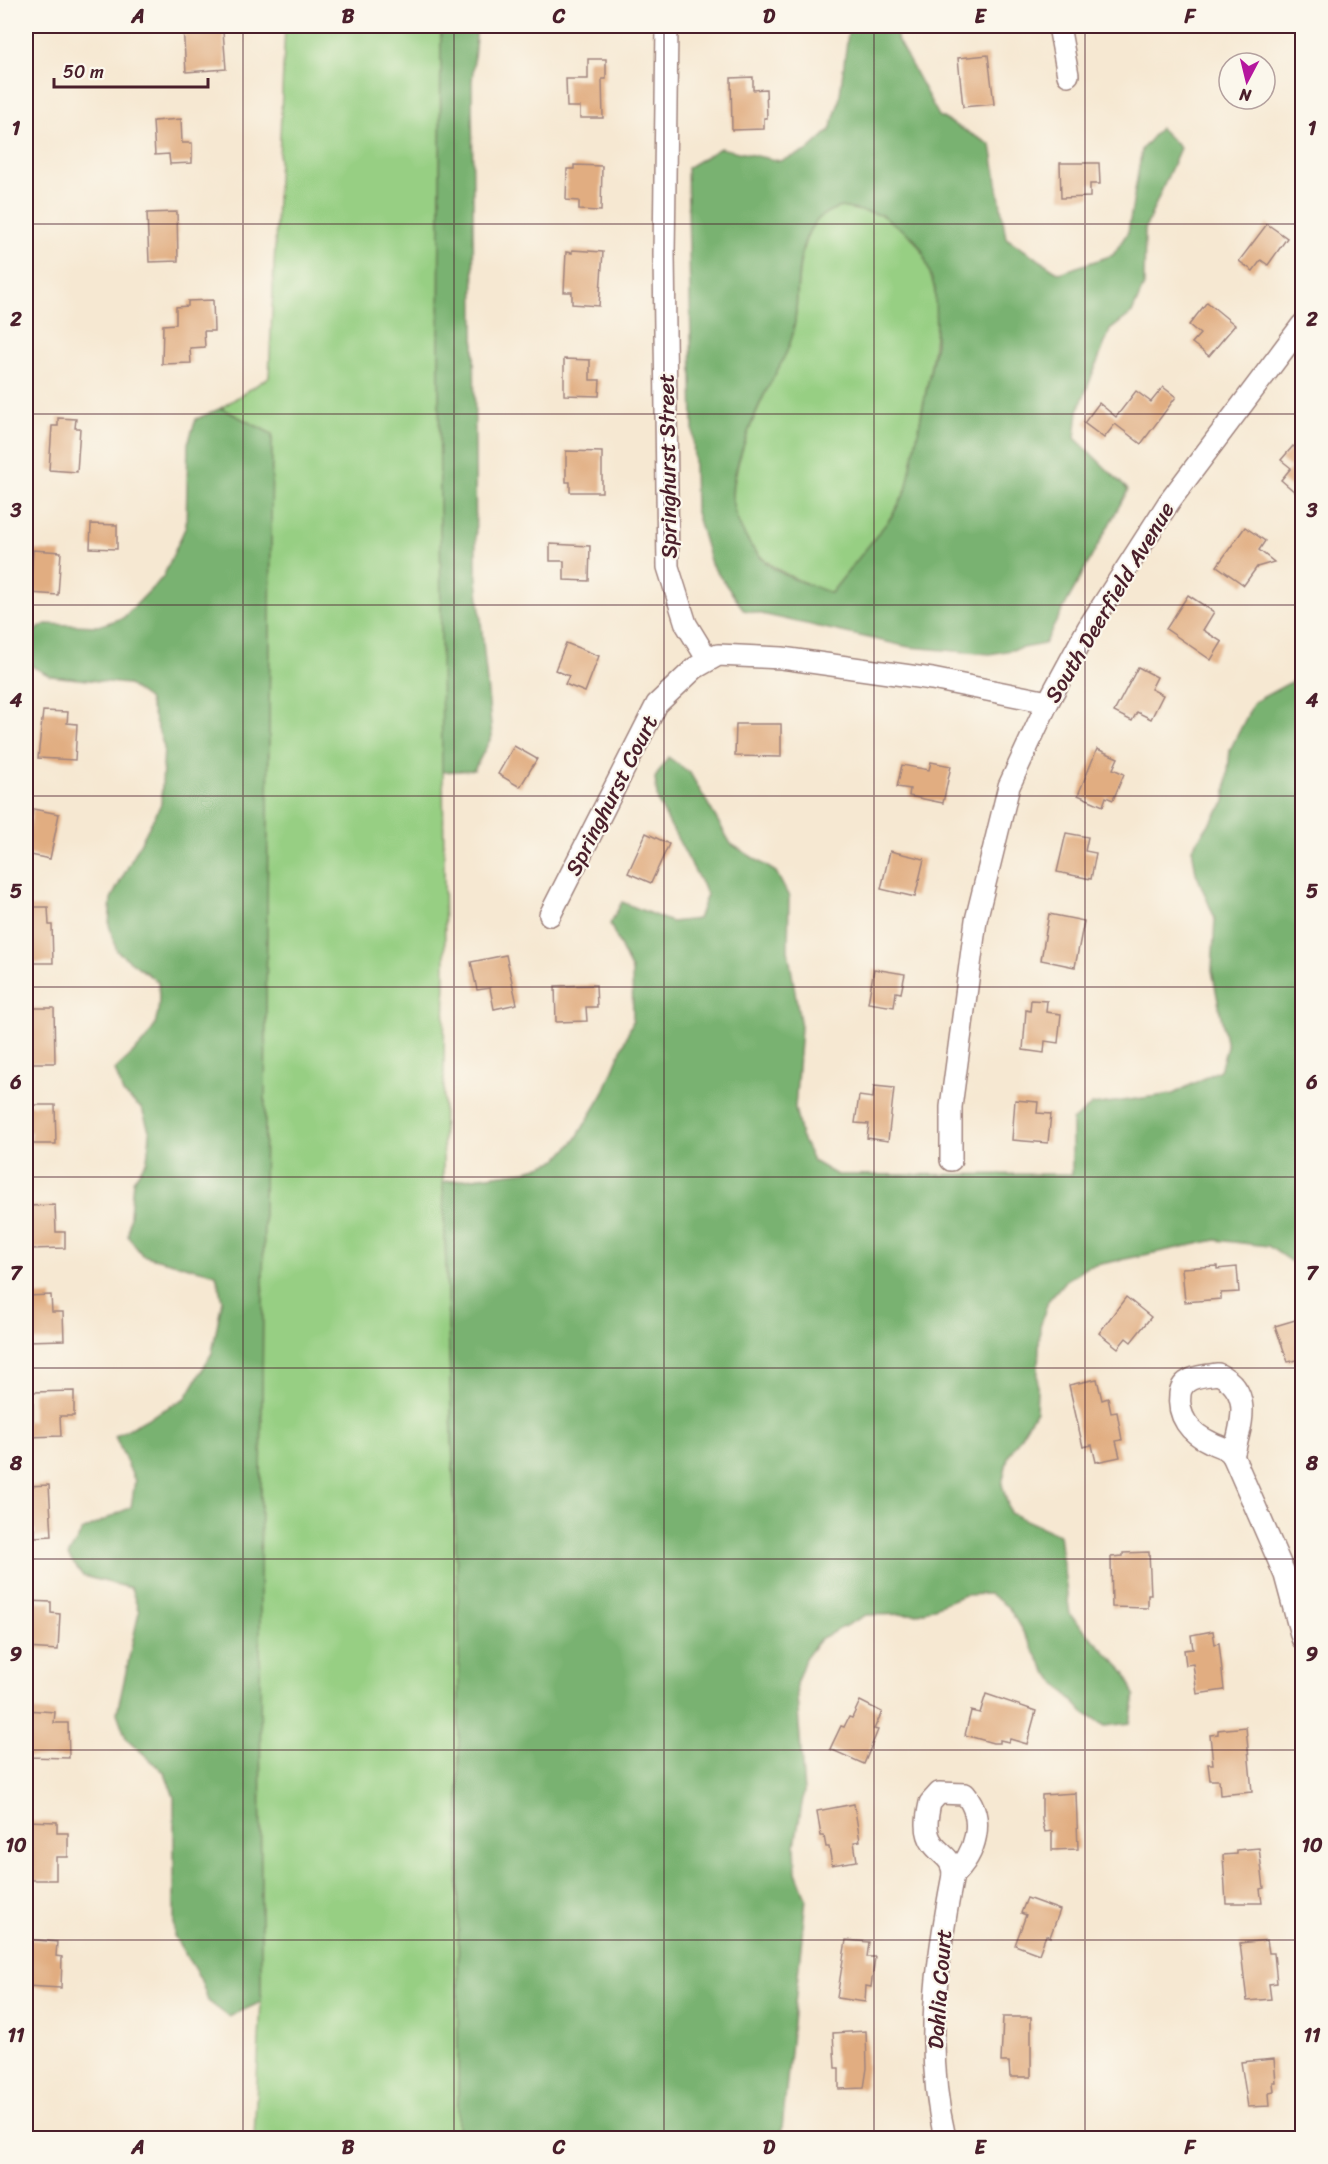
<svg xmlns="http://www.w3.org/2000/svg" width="1328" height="2164" viewBox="0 0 1328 2164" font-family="Sriracha,sans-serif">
<rect width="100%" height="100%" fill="#fbf7ec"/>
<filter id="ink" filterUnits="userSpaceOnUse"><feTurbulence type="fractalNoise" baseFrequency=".0167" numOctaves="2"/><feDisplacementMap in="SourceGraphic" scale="12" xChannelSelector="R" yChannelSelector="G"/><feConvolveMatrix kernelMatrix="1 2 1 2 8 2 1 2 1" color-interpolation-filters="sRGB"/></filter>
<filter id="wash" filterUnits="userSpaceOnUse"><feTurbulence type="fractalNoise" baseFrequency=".008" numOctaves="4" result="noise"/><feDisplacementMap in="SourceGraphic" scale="24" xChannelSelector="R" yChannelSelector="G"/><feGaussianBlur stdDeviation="1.35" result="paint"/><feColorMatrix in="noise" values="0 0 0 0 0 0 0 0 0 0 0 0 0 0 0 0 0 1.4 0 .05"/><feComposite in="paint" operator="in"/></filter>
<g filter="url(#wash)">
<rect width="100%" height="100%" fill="#f6e8d2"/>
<g fill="#97cf83" stroke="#707757" stroke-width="1.5">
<path d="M285,26H441L439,370L445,961L443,1182L459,1632L458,2138H254L261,2002L260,1582L272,434L221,408L269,377Z"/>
<path d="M841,207C853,209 870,210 881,215C958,250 936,345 922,410C918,432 914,476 904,494C886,530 856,561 831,593C791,578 754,565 737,521C721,482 758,407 776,370C781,359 790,346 793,333C800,300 794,268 808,234C813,220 827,210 841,207Z"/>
</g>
<g fill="#79b271" stroke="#62684e" stroke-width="1.5" fill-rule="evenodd">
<path d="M441,26H477L472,82L476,569L492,736L474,770L442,772L439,370Z"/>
<path d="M849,26H898L897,39L939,116L991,145L1006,238L1059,273L1113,255L1128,232L1142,149L1160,128L1180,148L1145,229L1144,285L1132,313L1110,330L1078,411L1075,438L1128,490L1044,644L990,654L909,647L744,610L711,564L695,509L687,168L720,148L780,161L807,151L830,130L839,102ZM841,207L881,215L914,238L922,250L935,289L936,343L906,491L892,516L831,593C809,584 780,577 762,559C747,544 732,516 732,494C732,472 752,420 762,399C772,379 788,355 793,333C802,293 787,220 841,207Z"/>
<path d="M221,408L272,434L260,1582L261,2002L229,2017L208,2001L200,1978L174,1936V1797L165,1773L126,1738L117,1713L139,1612L131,1588L83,1576L68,1556L82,1531L131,1507L135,1481L115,1436L186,1398L212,1353L222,1300L216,1274L142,1255L128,1236L133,1181L147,1160L150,1133L142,1109L123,1093L115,1070C148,1038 163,1032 158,982L117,951L109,925L111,899L161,804L164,747L148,699L127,684L50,676L26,663V636L46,624L98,626L123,618L163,577L186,526L188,443L196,419Z"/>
<path d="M1302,676V1269L1268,1246L1216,1240L1087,1267L1065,1281L1048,1301L1040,1327L1036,1411L1008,1457L1002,1484L1010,1513L1059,1535L1070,1615L1125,1672L1135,1695L1130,1723L1105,1726L1084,1713L1047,1673L1009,1608L990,1594L964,1595L917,1614L866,1615L820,1639L805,1659L796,1684L804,1792L795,1845L796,1872L806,1898L781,2138H458L459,1632L443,1182L526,1171L557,1160L576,1139L603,1094L633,1021L632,971L610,924L622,902L671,922L698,919L707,894L658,802L655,778L668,757L690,773L731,844L776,872L789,897L788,950L801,1027L795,1108L801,1136L813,1161L837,1175L1072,1174V1121L1092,1105L1173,1094L1220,1070L1227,1047L1212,970L1215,919L1196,873L1192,848L1225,802L1230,750L1254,702Z"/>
</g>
<g id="blocks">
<g fill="#e1ad81">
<path d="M183,26H212L213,32L223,31L226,69L186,72Z"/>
<path d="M988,55L994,104L963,107L958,58Z"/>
<path d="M588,59H606V79H602L603,118H580V107H567L566,79H588Z"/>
<path d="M753,77V90L766,89L767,118H764V129L732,130L731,78Z"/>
<path d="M181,119L182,143H192V163L170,164L169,154L155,155L153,121Z"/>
<path d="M1060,163H1099L1100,184H1090V197L1061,198Z"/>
<path d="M574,165L602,166L601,211L579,210V201L566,200L567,169H574Z"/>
<path d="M177,212L178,261L149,262L147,213Z"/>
<path d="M1267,224L1287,238L1268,265L1261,260L1253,271L1239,261Z"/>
<path d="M572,250L603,252L599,306L572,304V292H564L566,252L572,253Z"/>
<path d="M213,300L214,331H204L205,347L190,348L191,363L162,364L163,325L176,324V307L188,306V301Z"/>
<path d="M1207,302L1235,325L1209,356L1192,343L1200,334L1189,325Z"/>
<path d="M564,359L590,360V380H600L599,396L564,395Z"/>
<path d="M1163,387L1176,397L1141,444L1115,424L1104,438L1084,423L1099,403L1116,417L1136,391L1151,402Z"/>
<path d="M58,418L76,419L75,428H80L77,472L49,470L52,426H58Z"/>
<path d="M1293,446L1302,453V498L1281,480L1291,468L1281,460Z"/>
<path d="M566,451L602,452V492H570V482H566Z"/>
<path d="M91,524L117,525V549L90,548Z"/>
<path d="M1245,527L1265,541L1259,550L1274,562L1257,567L1244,585L1217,566Z"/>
<path d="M550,544L590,546L589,581L564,580V561H550Z"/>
<path d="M33,550L61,552L58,595L30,593Z"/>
<path d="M1188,595L1214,612L1203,630L1222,642L1211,660L1166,629Z"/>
<path d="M566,643L599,656L585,692L565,684L569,676L555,670Z"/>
<path d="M1138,667L1157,677L1151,689L1163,695L1151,719L1137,712L1132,721L1114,712Z"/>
<path d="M43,711L68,712L67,723L77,724L75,760L38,758Z"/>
<path d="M736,724H781V757L735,756Z"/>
<path d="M514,746L537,759L520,787L498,774Z"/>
<path d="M1097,749L1118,758L1113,769L1124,774L1113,800L1106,797L1103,806L1078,795Z"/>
<path d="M931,762L951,766L943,803L909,796L910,789L897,787L902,765L929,770Z"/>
<path d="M33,809L59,814L50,859L26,854V832L28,833Z"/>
<path d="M646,833L669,844L651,883L628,873Z"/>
<path d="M1066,833L1088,837L1085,851L1096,853L1091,879L1057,872Z"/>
<path d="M890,851L924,859L915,897L881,889Z"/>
<path d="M26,907H48L49,925H52L53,963H26Z"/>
<path d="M1049,914L1084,921L1075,967L1041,960Z"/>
<path d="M506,955L517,1004L494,1009L490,988L477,990L471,962Z"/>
<path d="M874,969L905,974L901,993L896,992L894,1007L868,1003Z"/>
<path d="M596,985L597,1007H586L587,1021L556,1022L555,986Z"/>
<path d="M1031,1000L1047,1001L1046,1012L1061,1014L1058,1043L1045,1041L1044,1053L1023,1050L1026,1010L1030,1011Z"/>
<path d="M26,1008H54L55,1063H26Z"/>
<path d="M874,1086L894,1088L888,1141L867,1138L869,1124L855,1123L859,1096L873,1098Z"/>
<path d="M1015,1100L1038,1102L1037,1113L1051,1114L1048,1143L1012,1140Z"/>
<path d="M26,1105H55L56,1144H31V1132H26Z"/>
<path d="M55,1205L56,1232H65V1248L29,1249L27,1206Z"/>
<path d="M1217,1266V1269L1237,1267L1239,1292L1221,1293V1299L1185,1302L1182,1268Z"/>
<path d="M51,1295L52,1312H63L64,1340L26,1341V1296Z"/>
<path d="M1126,1297L1151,1317L1131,1342L1126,1338L1118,1348L1099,1333Z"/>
<path d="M1302,1318V1359L1288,1362L1275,1326Z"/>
<path d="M1097,1379L1102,1400L1108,1398L1111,1413L1117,1412L1122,1440L1116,1441L1120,1457L1096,1462L1092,1445L1083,1447L1069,1385Z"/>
<path d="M74,1391V1416H60L61,1436L26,1437V1421H33V1392Z"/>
<path d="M49,1485L52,1536L35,1537V1529H26V1486Z"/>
<path d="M1149,1552L1151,1595H1148V1608L1112,1607L1111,1557L1123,1556V1553Z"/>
<path d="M28,1601L51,1602V1613L60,1614L58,1650L26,1648Z"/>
<path d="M1213,1631L1215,1644L1219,1643L1224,1690L1197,1694L1193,1664L1186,1665L1184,1650L1193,1649L1191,1635Z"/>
<path d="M986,1694L1036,1711L1027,1744L1010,1739L1009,1742L1000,1740V1743H993L965,1735L971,1711L980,1713Z"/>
<path d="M860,1701L882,1712L874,1729L878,1730L864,1764L830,1749L841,1726L844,1727L849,1717L852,1718Z"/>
<path d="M26,1710L55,1712L54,1723H68L69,1758L26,1757Z"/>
<path d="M1246,1727L1252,1792L1220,1795L1219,1780H1210L1208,1764H1213L1210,1735L1218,1734V1730Z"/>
<path d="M1076,1793L1078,1849L1052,1850V1831L1045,1832L1042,1820V1795Z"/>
<path d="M854,1804L860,1841L854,1842L857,1861L832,1865L829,1847H826L824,1836H821L817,1811Z"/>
<path d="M26,1821L57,1822V1833H68V1857H56V1880H26Z"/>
<path d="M1259,1848L1264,1888L1260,1889L1262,1903H1226L1223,1855L1237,1854V1850Z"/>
<path d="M1027,1898L1060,1910L1050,1937L1046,1935L1039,1954L1015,1945L1026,1915L1021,1913Z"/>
<path d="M26,1939L57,1942L56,1956L62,1957L61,1988L26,1986Z"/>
<path d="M846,1940L869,1942L867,1957H875L871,1987L866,1986L865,2002L837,1998Z"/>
<path d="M1267,1940L1269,1953H1274L1277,1983L1269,1984L1271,1999L1247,2001L1240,1943Z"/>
<path d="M1003,2017H1031V2077H1010L1009,2062H1001Z"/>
<path d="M866,2031L867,2068L864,2088L839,2089V2068H835L833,2033Z"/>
<path d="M1274,2059L1276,2082H1273L1274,2092L1269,2093L1270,2106L1248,2107L1241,2062Z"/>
</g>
</g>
</g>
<g filter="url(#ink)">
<use href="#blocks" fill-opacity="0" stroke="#a0847e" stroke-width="1.5"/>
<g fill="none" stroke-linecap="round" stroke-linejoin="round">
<defs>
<g id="street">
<path d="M667,26L664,254L668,567L686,624L708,660"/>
<path d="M1059,26L1068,75"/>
<path d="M550,915L657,704L695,668L718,655L782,658L932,679L1048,702"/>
<path d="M951,1160V1107L976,920L1009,786L1048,702L1088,628L1169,502L1302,325"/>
<path d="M1218,1374C1254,1391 1241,1426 1233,1456C1226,1446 1220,1448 1210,1442C1190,1433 1177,1416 1180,1394C1182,1376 1204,1376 1218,1374Z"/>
<path d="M1233,1456L1285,1575L1302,1638"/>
<path d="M939,1793L965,1794C986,1819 976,1854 953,1875C953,1858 942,1856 933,1844C924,1832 927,1817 930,1803Z"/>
<path d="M945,2138C924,2050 936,1963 953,1875"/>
</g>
</defs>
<use href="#street" stroke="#a0847e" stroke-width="24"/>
<use href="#street" stroke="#fff" stroke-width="21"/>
</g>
</g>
<path fill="none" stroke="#4a1f2b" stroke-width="1.5" stroke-opacity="0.55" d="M243,26V2138M454,26V2138M664,26V2138M874,26V2138M1085,26V2138M26,224H1302M26,414H1302M26,605H1302M26,796H1302M26,987H1302M26,1177H1302M26,1368H1302M26,1559H1302M26,1750H1302M26,1940H1302"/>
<g text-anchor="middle" stroke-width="4.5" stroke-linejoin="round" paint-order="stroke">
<g font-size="22" fill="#4a1f2b" stroke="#fbf7ec">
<text transform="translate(667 466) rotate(-91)" y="8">Springhurst Street</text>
<text transform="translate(1109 602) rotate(-59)" y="8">South Deerfield Avenue</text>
<text transform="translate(611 795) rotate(-63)" y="8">Springhurst Court</text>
<text transform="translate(939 1989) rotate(-86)" y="8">Dahlia Court</text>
</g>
</g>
<rect width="1328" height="2164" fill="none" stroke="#fbf7ec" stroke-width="66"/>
<g transform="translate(1247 81) rotate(187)"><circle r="28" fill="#fbf7ec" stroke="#b4a19f" stroke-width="1.5"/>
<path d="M0-4.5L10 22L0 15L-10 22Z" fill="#b5179e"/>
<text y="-9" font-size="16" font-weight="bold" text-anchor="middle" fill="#4a1f2b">N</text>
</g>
<path d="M54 78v9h154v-9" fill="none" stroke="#4a1f2b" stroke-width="3"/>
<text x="63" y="78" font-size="18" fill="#4a1f2b" stroke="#fbf7ec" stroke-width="4.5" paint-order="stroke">50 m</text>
<rect x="33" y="33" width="1262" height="2098" fill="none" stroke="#4a1f2b" stroke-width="2"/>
<g font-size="20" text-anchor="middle" font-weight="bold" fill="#4a1f2b">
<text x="138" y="23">A</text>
<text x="348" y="23">B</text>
<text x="559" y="23">C</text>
<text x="769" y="23">D</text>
<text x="980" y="23">E</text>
<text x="1190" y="23">F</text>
<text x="16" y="135">1</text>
<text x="1312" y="135">1</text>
<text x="16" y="326">2</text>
<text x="1312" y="326">2</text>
<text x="16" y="517">3</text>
<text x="1312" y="517">3</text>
<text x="16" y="707">4</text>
<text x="1312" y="707">4</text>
<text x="16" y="898">5</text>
<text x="1312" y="898">5</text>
<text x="16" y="1089">6</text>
<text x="1312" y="1089">6</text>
<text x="16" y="1280">7</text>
<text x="1312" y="1280">7</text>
<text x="16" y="1470">8</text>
<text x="1312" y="1470">8</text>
<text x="16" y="1661">9</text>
<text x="1312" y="1661">9</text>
<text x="16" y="1852">10</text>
<text x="1312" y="1852">10</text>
<text x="16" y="2042">11</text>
<text x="1312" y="2042">11</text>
<text x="138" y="2154">A</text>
<text x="348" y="2154">B</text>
<text x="559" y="2154">C</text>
<text x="769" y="2154">D</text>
<text x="980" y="2154">E</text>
<text x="1190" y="2154">F</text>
</g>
</svg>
